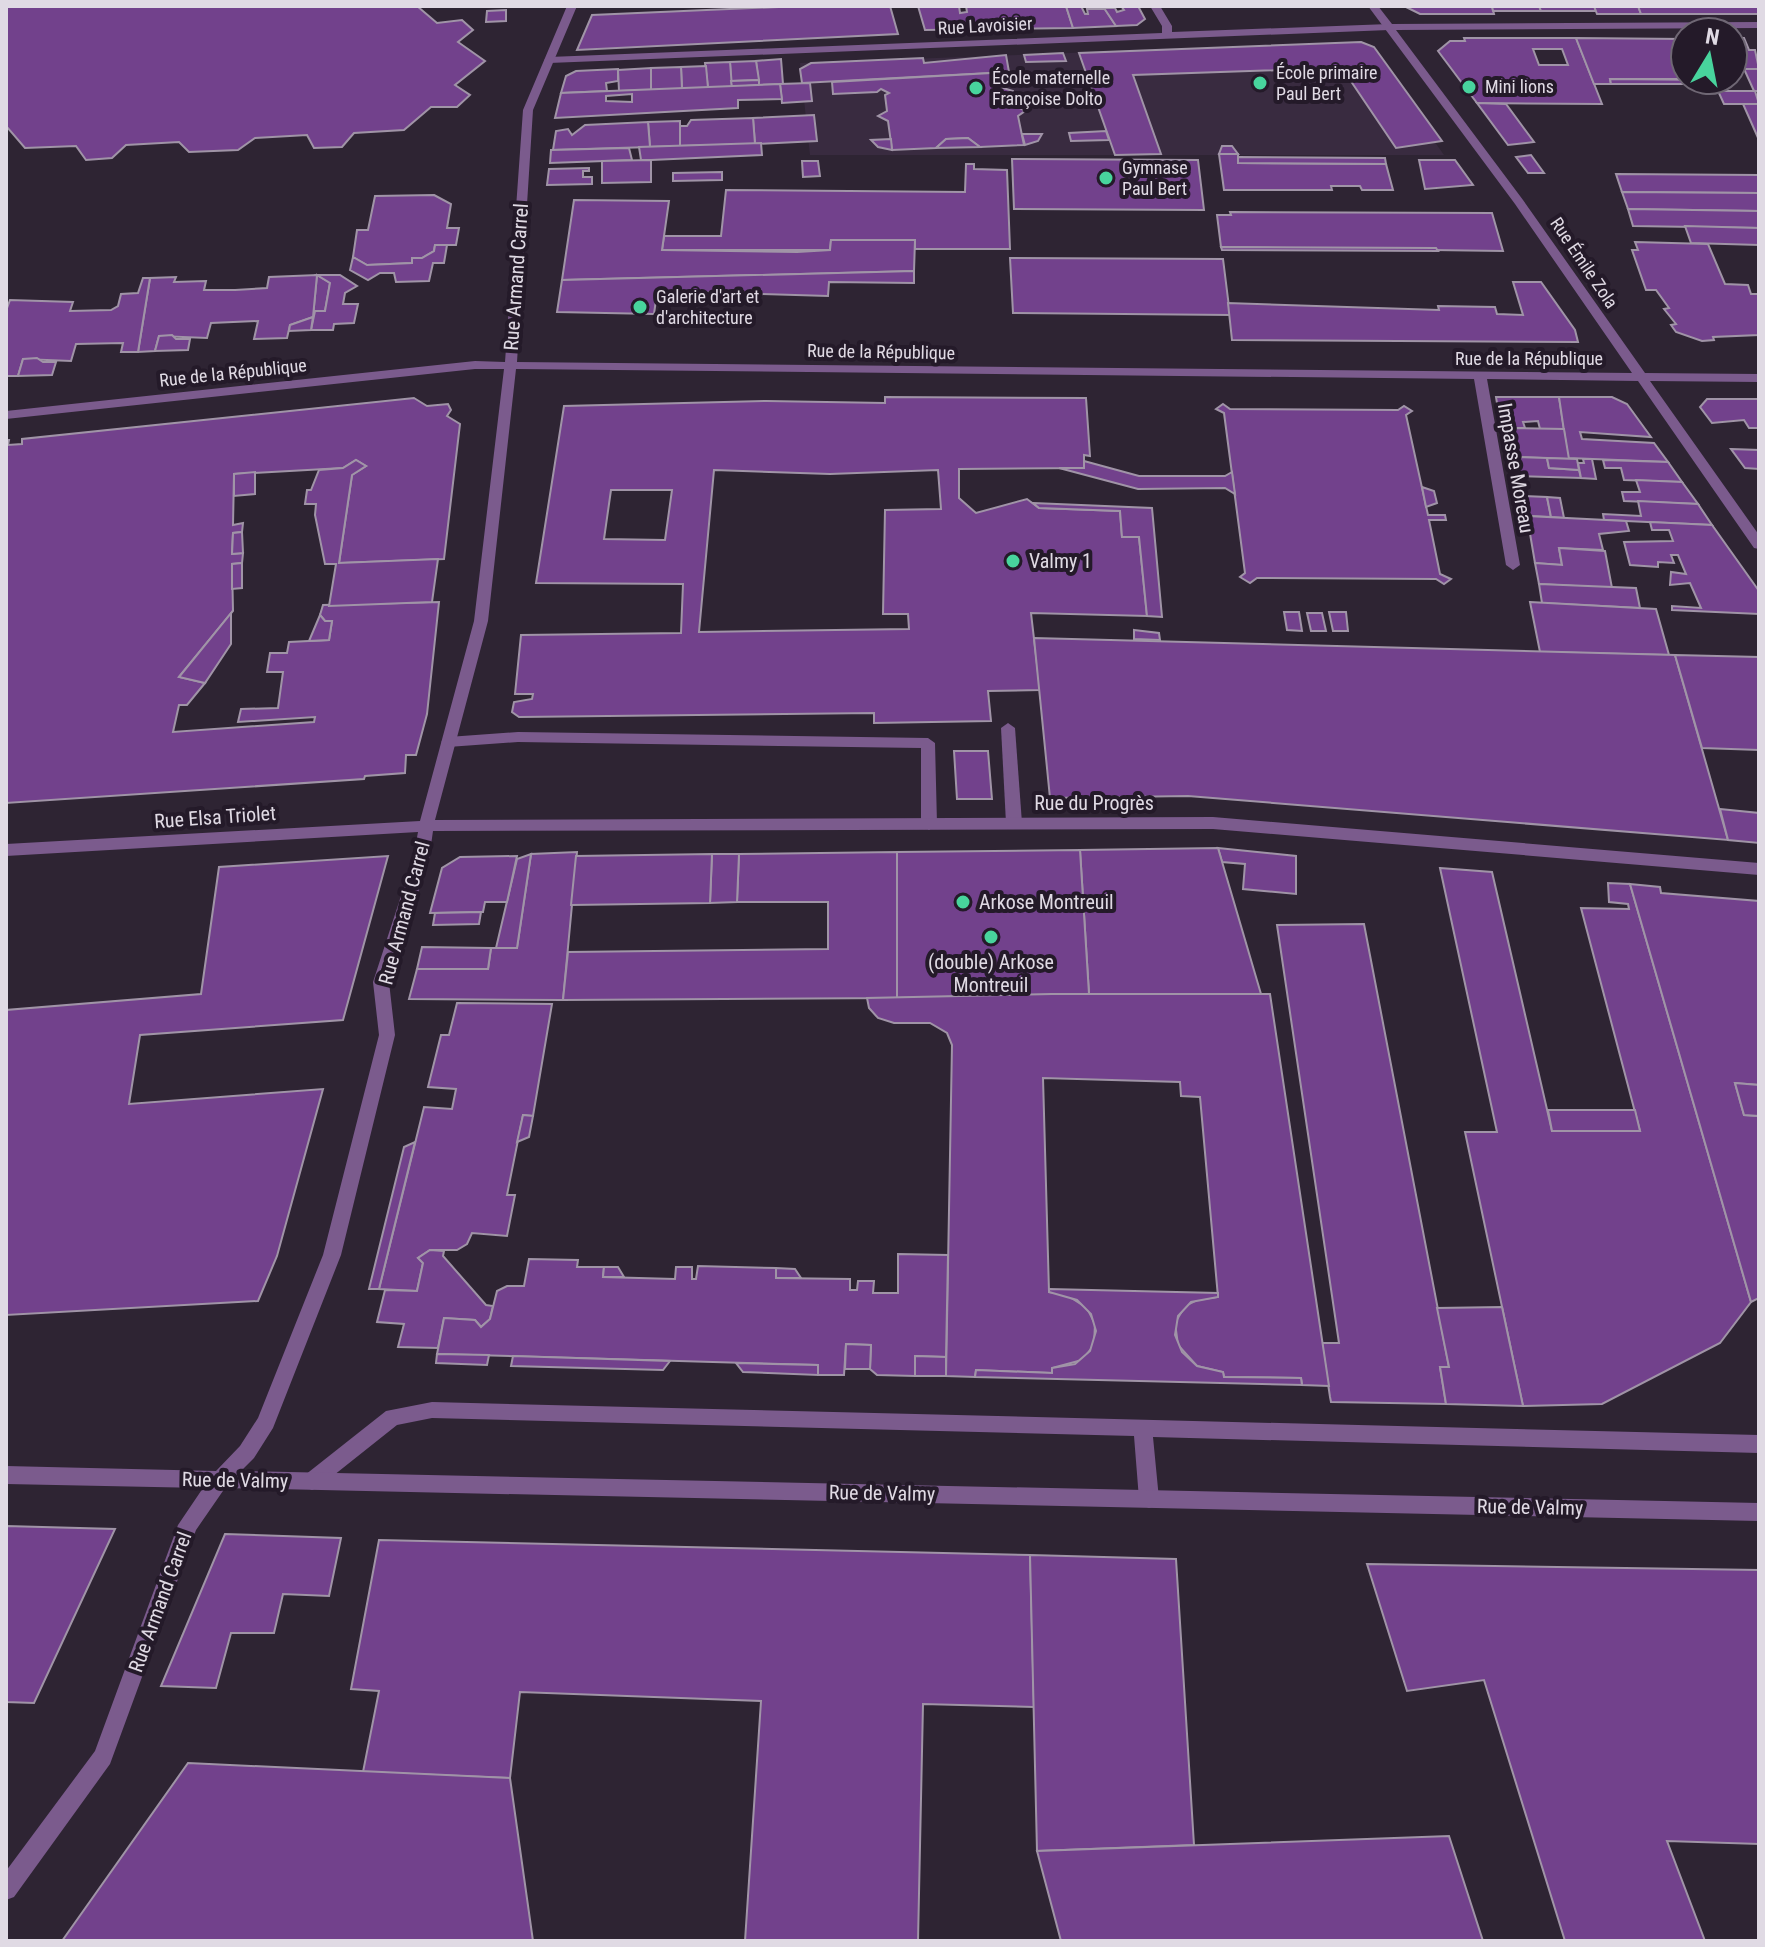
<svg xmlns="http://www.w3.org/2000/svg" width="1765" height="1947" viewBox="0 0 1765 1947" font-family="'Roboto Condensed',sans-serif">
<rect width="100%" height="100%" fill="#2e2433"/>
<path fill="#392b40" d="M1364,42L1444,155H810L800,63Z"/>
<g fill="#72418c" stroke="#a094a7" stroke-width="2" fill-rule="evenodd">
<path d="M6,6H417L437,23L462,20L473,30L458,42L485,61L455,85L470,95L457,107H431L404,130L354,133L342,147L314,148L307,135L255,138L238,150L189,152L179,142L126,145L112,158L86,160L76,146L25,148L6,126Z"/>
<path d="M801,6H890L898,34L577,50L592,15Z"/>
<path d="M918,6H959L960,13L967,12L966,6H1066L1073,28L925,30Z"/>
<path d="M1066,6H1081L1085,14H1088L1087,9H1105L1116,26L1073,28Z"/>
<path d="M1121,6H1138L1145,19L1137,25L1116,26L1104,8H1115L1117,12L1124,10Z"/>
<path d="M1404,6H1492L1494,14H1420Z"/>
<path d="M1492,6H1539L1541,11H1493Z"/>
<path d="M1539,6H1594L1596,11H1541Z"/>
<path d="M1594,6H1638L1641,14H1597Z"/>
<path d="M1638,6H1759V14H1641Z"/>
<path d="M506,10V21L486,22L487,11Z"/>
<path d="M1464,38H1576L1602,104L1477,103L1438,51L1450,41H1465ZM1533,49H1562L1568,65H1539Z"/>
<path d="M1576,38L1685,39V79H1610L1611,84H1594Z"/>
<path d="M1733,38H1744L1749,50H1755L1759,69H1744L1733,47Z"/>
<path d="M1361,42L1374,47L1442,141L1396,148L1342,68L1133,75L1161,154L1115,155L1079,53Z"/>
<path d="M1063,53L1066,61L1026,62L1024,55Z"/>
<path d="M1006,55L1009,72L802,83L800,69L811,63L923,58L924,63Z"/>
<path d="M781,59L783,84L759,85L756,61Z"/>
<path d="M756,61L759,80L731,81L730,62Z"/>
<path d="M730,62L732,87L708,88L705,63Z"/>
<path d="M706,66L708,88L682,89L681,67Z"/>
<path d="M681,67L682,89L651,90V68Z"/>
<path d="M651,68V90L619,91L618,70Z"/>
<path d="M618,69V81L606,83L607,91L561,93L566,76L576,71Z"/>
<path d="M1744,69H1759V91H1754Z"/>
<path d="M1009,72L1010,78L1000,83V87L1013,91L1016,106L1025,111L1018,116L1024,145L980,147L968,138L946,139L936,148L892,150L888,121L878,116L887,111L885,95L889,93L881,89L877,92L833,94L832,82Z"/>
<path d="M1610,79L1713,80L1715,84H1611Z"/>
<path d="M759,80V85L732,87L731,81Z"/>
<path d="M810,83L812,101L782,103L780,84Z"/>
<path d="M780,84L782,99L738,100V108L555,118L561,93ZM632,94V102L606,101V96Z"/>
<path d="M1718,91H1755L1759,104H1724Z"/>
<path d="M1477,103L1506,104L1534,142L1508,145Z"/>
<path d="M1743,104H1759V140Z"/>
<path d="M814,115L817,141L755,144L753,118Z"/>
<path d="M753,118L755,144L680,146V126H687L691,120Z"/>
<path d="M680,121V146L650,147L648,122Z"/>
<path d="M648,122L650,147L553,150L556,131L568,129L572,135L585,125Z"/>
<path d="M1106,131L1109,140L1071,141L1069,133Z"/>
<path d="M1022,134H1042L1038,141L1025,145Z"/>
<path d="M968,138L980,147L936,148L946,139Z"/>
<path d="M891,139L892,150L878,147L871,140Z"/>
<path d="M761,143L762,155L651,160H641L639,147Z"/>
<path d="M1222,146H1232L1238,154H1219Z"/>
<path d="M629,148L632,160L550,163L551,150Z"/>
<path d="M1219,154H1238V163L1386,164L1393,190H1362L1360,186H1331L1332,190H1224Z"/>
<path d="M1531,155L1544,173H1528L1516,157Z"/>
<path d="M1238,157L1385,158L1386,164L1238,163Z"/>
<path d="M1012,159L1198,160L1204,210L1014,209Z"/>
<path d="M651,160V182L602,183V161Z"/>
<path d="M1419,160H1455L1473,185L1425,189Z"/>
<path d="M802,161H818L820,176L803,177Z"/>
<path d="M966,164H974V169L1007,170L1010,249H915V240H831L830,250H662L664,236H721L726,190L965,192Z"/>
<path d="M589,168V171H583V177H592V184L547,185L549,169Z"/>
<path d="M722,172V180L673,181V173Z"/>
<path d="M1616,174L1759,175V193L1622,192Z"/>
<path d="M1622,192L1759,193V211L1628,209Z"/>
<path d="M434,195L451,204L447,228H459L456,245H435L434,251L422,258H412V263L367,265L353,257L357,230H368L375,196Z"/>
<path d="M574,200L669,201L662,250L797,252L830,250L831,240H915L914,271L562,280Z"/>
<path d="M1628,209L1759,211V228L1633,226Z"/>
<path d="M1230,212L1492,213L1503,251L1221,247L1217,215H1231Z"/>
<path d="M1685,226L1759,228V245L1691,243Z"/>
<path d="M1635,242L1708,244L1725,284L1748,285L1751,294H1759V335L1713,337L1714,340L1702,341L1676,332L1671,325L1676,324L1664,309L1669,308L1656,290H1646L1632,250H1638Z"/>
<path d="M435,245H447L444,263H433L429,281L396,282L394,273H380L368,280L350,270L353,257L367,265L412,263V258H422L434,251Z"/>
<path d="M1221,247L1436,248L1438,251L1222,250Z"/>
<path d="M1010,258L1223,259L1230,315L1013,313Z"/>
<path d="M914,271V283L829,282L828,296L691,292L690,300H656L654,314L557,312L562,280Z"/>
<path d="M317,275L330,283L325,311H315L313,317Z"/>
<path d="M317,275L313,317L290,325L287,338L254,339L258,321L211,323L207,338L159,336L155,351L138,352L150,278L176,277L174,282L206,281L204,290H235L267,288L269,277Z"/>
<path d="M317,275H340L357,286L345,293L343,304H358L354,323L334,324L333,330H311L315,311H325L330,283Z"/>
<path d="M143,278H150L138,352H121L123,343L76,344L71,361L23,359L18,376H6V311L10,300L73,302L70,311L111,310L118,306L121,294L138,293Z"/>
<path d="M1513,282H1541L1575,330L1578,342L1232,340L1228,303L1439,310L1438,306L1495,307L1497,314L1523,315Z"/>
<path d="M313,317L311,330L289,331L290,325Z"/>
<path d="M172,335L176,339H190L188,350L155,351L159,336Z"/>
<path d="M37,358L43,362H56L52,375L18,376L23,359Z"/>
<path d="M885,397L1086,398L1090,456L1084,455V468L959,469V498L976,513L1027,499L1039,508L1120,511L1122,537H1139L1147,616L1031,613L1040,690L988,691L991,721L874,723V713L519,717L512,712L514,702L532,699L533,694H515L521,635L681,633L683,584L536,583L564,406L767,401L885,403ZM714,470L830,474L938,470L941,509L885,510L883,614H908L909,629L699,632ZM611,490H672L665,540L604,539Z"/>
<path d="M1496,397H1559L1564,429H1540L1538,421L1523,422L1525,428H1501Z"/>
<path d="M1559,397H1612L1627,404L1651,437L1580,432L1582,439L1654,443L1668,462L1568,458Z"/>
<path d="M414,398L427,406L448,404L451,410L447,416L460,424L444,559L339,563L352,475L366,466L356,460L343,468L234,474L233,525L243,523L242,532L233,533L232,554L243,553L242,563L232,564L233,611L179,677L205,683L187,705H179L173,732L314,722L315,717L238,722L241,709L278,708L283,672H267L270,653H287L289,642L329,640L332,621H325L320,615L323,605L439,602L427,714L416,755H406L405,773L365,776L364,779L6,803V440H9L8,445L22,444V439Z"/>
<path d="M1707,399H1759V428H1749L1744,420L1712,423L1700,407Z"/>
<path d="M1223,404L1230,409L1398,410L1404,406L1412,411L1406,415L1428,515H1445L1446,520H1429L1440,574L1451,579L1444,584L1436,579L1257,578L1250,583L1240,577L1245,573L1224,413L1216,409Z"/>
<path d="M1511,428L1564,429L1569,459L1516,457Z"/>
<path d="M1731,449L1759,450V469L1745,468Z"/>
<path d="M1516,457L1547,458L1549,468L1579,470L1581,478L1520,476Z"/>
<path d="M1547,458L1577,459L1579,470L1549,468Z"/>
<path d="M1583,459H1592L1596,479L1581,478L1578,463H1584Z"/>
<path d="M356,460L366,466L352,475L339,563L438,559L432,602L329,606L336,564H325L315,515L316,504H305L307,490H311L319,470L343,468Z"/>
<path d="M1603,460L1668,462L1682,482L1624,480L1621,468H1605Z"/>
<path d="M1084,461L1139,476H1225L1232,472L1235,494L1225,488L1138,489L1059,468H1084Z"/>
<path d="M255,472V494L234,496V474Z"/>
<path d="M1636,480L1682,482L1698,504L1624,501L1622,492H1640Z"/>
<path d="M1422,487L1434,491L1437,503L1426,507Z"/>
<path d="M1524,496L1547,497L1551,517L1527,516Z"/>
<path d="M1547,497L1560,498L1564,518L1551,517Z"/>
<path d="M1638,501L1698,504L1712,525L1604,520L1603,514L1641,516Z"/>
<path d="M1033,503L1152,508L1162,617L1147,616L1139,537H1122L1120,511L1039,508Z"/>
<path d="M1527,516L1626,521L1629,531L1599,534L1603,550L1559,548L1562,565L1535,563Z"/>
<path d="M1650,522L1712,525L1759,591V614L1672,610V606L1701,608L1690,583L1670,585L1671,572L1686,574L1678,555H1671L1674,563L1658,562V567L1630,565L1624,542L1673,541L1669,530H1652Z"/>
<path d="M242,532L243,553L232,554L233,533Z"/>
<path d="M1559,548L1605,551L1612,588L1539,584L1535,563L1562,565Z"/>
<path d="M242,563V588L232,589V564Z"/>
<path d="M1539,584L1636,588L1640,608L1542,603Z"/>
<path d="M1530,602L1656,609L1669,655L1540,652Z"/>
<path d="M1284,612H1299L1302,631L1287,630Z"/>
<path d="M1329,612H1346L1348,631H1333Z"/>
<path d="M231,613V644L205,683L179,677Z"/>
<path d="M1307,613H1322L1326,631H1311Z"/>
<path d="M320,615L325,621H332L329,640L309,641Z"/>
<path d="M1134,630L1159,633L1160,640L1134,639Z"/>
<path d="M1034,638L1675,655L1728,840L1188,796L1050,798Z"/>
<path d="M1675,655L1759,657V750L1702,748Z"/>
<path d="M954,751H988L992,799H957Z"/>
<path d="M1720,809L1759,813V843L1728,840Z"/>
<path d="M1218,848L1296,856V894L1243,889L1245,864L1222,862Z"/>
<path d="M1218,848L1261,994H1089L1080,850Z"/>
<path d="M1080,850L1089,994L897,998V852Z"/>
<path d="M577,852L563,1000L409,999L417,969H488L491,948H517L531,854Z"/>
<path d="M897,852V998L563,1000L568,952L828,949V902H737L739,854Z"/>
<path d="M531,854L517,948H496L517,859Z"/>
<path d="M712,854H739L737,902L710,903Z"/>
<path d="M712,854L710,903L571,905L576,856Z"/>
<path d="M388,856L343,1020L140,1035L129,1104L323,1089L277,1256L258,1301L6,1315V1010L201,994L219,867Z"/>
<path d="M517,856L507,902H485L483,912L430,913L442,868L460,857Z"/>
<path d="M1440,868L1492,872L1552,1131H1640L1581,908L1629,909L1628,904L1609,902L1608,883L1630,884L1751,1302L1720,1343L1602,1404L1523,1406L1465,1132H1497Z"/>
<path d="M1630,884L1660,887L1661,893L1759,901V1085L1735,1083L1744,1115L1759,1116V1298L1751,1302Z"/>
<path d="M481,912L479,924L433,925L435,913Z"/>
<path d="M1364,924L1449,1367H1440L1446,1404L1331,1402L1330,1397L1322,1343H1339L1277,925Z"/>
<path d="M422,947L491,948L488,969H417Z"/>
<path d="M1052,994H1270L1329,1386L1302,1385L1301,1378L1224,1377L1223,1372L1197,1366L1178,1345L1175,1323L1185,1306L1197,1300L1218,1297L1200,1097L1181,1096L1180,1082L1043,1078L1049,1292L1065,1294L1087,1308L1095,1324L1094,1345L1082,1360L1052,1368V1373L976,1370L975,1377L946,1376L952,1045L947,1033L930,1023H894L878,1018L869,1008L867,998Z"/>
<path d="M457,1003L552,1004L533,1116L523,1115L507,1195H515L507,1236L472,1233L467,1244L457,1250H430L418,1258L423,1263L417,1291L379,1289L424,1107L452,1109L456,1089L428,1087L441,1035H449Z"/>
<path d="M1735,1083L1759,1085V1116L1744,1115Z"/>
<path d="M1548,1110H1635L1640,1131H1552Z"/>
<path d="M523,1115L533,1116L529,1137L517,1142Z"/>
<path d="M415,1142L379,1289H369L404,1147Z"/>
<path d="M430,1250L444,1251L443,1256L486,1305L493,1306L490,1319L481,1327L475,1320L444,1318L438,1348L398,1347L404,1324L377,1322L385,1290L417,1291L423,1263L418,1258Z"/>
<path d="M898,1254L948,1255L946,1357L915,1356V1376L877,1375L870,1369L871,1345L846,1344L844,1375H818V1365L437,1354L444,1318L475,1320L481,1327L490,1319L497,1291L507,1286H524L529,1259L578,1260L577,1267H604L603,1277L675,1279L676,1267H692V1279H696L698,1266L776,1268V1278L850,1279V1290H857L858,1281H874L873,1293H898Z"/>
<path d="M604,1267H618L624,1277H603Z"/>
<path d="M776,1268L795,1269L801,1278H776Z"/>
<path d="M1049,1289L1218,1293V1297L1191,1302L1178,1316L1175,1335L1182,1352L1197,1366L1223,1372L1224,1377L1301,1378L1302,1385L975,1377L976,1370L1052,1373V1368L1075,1364L1090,1351L1096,1331L1091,1314L1077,1300L1049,1292Z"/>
<path d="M1502,1307L1523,1406L1446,1404L1440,1367H1449L1437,1308Z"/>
<path d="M846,1344L871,1345L870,1369H845Z"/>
<path d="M437,1354L489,1355L487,1365L436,1363Z"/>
<path d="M513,1356L670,1361L663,1370L511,1366Z"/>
<path d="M915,1356L946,1357V1376H915Z"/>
<path d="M736,1363L818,1365V1375L743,1372Z"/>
<path d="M6,1526L115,1529L34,1703L6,1702Z"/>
<path d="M225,1534L341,1538L329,1596L283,1594L274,1633H231L216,1688L161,1686Z"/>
<path d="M379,1540L1030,1555L1034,1707L923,1704L918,1941H745L761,1701L520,1692L510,1778L363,1772L379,1691L351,1689Z"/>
<path d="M1030,1555L1176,1559L1194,1845L1037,1851Z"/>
<path d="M1367,1564L1759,1570V1844L1667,1841L1705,1941H1565L1484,1680L1407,1691Z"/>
<path d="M188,1763L510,1778L533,1941H62Z"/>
<path d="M1449,1836L1483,1941H1061L1037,1851Z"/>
</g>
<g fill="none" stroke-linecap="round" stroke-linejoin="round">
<g fill="#7b5b8d" fill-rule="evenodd">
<path d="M1008,723L1015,728L1022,823L1014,829L1006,823L1001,728Z"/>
<path d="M518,732L928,738L935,743L937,824L929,830L921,824V748L518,742L448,747L441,742L448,737Z"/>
<path d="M432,1402L1759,1435V1453L1153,1437L1159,1499L1156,1505L1149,1508L1142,1505L1139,1499L1134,1436L432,1418L397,1425L319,1487L312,1490L305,1487L303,1481L305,1475L386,1411Z"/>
</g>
<path fill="#7b5b8d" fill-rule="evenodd" d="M1150,6H1160L1172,26V32L1389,24L1394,27L1389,30L549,63L544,60L549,57L1162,33V26Z"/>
<path fill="#7b5b8d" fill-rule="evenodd" d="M567,6H577L533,110L517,362L1632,373L1515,204L1368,6H1378L1392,24L1759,22V28L1396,30L1523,200L1645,373L1759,374V382L1650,381L1759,535V549L1754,548L1638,381L1487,379L1520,565L1513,570L1506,565L1474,379L516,369L488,621L435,820L1213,817L1759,863V875L1213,829L433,831L429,859L389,982L395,1035L341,1255L273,1428L254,1458L241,1471L1759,1503V1521L225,1488L196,1530L110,1764L14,1897L6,1900V1871L95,1751L178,1525L203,1488L6,1484V1466L216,1471L240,1446L258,1418L323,1255L379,1035L373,982L413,859L418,832L6,856V844L420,821L474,621L504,369H475L6,419V411L475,361L505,362L523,110Z"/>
</g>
<g fill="#48d49d" stroke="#241a29" stroke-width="3">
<circle cx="1260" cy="83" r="8"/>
<circle cx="1469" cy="87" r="8"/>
<circle cx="976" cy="88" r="8"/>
<circle cx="1106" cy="178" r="8"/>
<circle cx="640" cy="307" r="8"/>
<circle cx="1013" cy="561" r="8"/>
<circle cx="963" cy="902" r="8"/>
<circle cx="991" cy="937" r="8"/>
</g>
<g text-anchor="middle" stroke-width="8" stroke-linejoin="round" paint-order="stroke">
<g font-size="18" fill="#e0dae4" stroke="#241a29">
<text transform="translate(985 26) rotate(-3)" y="6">Rue Lavoisier</text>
<text transform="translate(1584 263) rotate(56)" y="6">Rue Émile Zola</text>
<text transform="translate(881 352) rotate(1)" y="6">Rue de la République</text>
<text x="1529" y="365">Rue de la République</text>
<text transform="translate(233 373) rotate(-6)" y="6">Rue de la République</text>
</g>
<g font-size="18" fill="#e0dae4" stroke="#241a29" text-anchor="start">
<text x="1276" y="79">École primaire<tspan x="1276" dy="21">Paul Bert</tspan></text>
<text x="992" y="84">École maternelle<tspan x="992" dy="21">Françoise Dolto</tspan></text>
<text x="1485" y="93">Mini lions</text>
<text x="1122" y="174">Gymnase<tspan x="1122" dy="21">Paul Bert</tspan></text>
<text x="656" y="303">Galerie d'art et<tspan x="656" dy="21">d'architecture</tspan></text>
</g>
<g font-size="20" fill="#e0dae4" stroke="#241a29">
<text transform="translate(516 277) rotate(-86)" y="7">Rue Armand Carrel</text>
<text transform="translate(1516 468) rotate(80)" y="7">Impasse Moreau</text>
<text x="1094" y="810">Rue du Progrès</text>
<text transform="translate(215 817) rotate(-4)" y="7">Rue Elsa Triolet</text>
<text transform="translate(404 913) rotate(-75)" y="7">Rue Armand Carrel</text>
<text transform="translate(235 1480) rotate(1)" y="7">Rue de Valmy</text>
<text transform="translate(882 1493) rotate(1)" y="7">Rue de Valmy</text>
<text transform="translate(1530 1507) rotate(1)" y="7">Rue de Valmy</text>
<text transform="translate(160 1602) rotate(-70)" y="7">Rue Armand Carrel</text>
</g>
<g font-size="20" fill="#e0dae4" stroke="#241a29" text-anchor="start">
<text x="1029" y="568">Valmy 1</text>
<text x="979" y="909">Arkose Montreuil</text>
<text x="991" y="969" text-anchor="middle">(double) Arkose<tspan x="991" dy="23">Montreuil</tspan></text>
</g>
</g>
<rect width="1765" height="1947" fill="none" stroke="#e0dae4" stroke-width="16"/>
<g transform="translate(1709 56) rotate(10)"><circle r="38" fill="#241a29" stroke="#6f6774" stroke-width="2"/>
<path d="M0-6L14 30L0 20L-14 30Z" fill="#48d49d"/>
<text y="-12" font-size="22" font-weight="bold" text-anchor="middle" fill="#e0dae4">N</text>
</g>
</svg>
